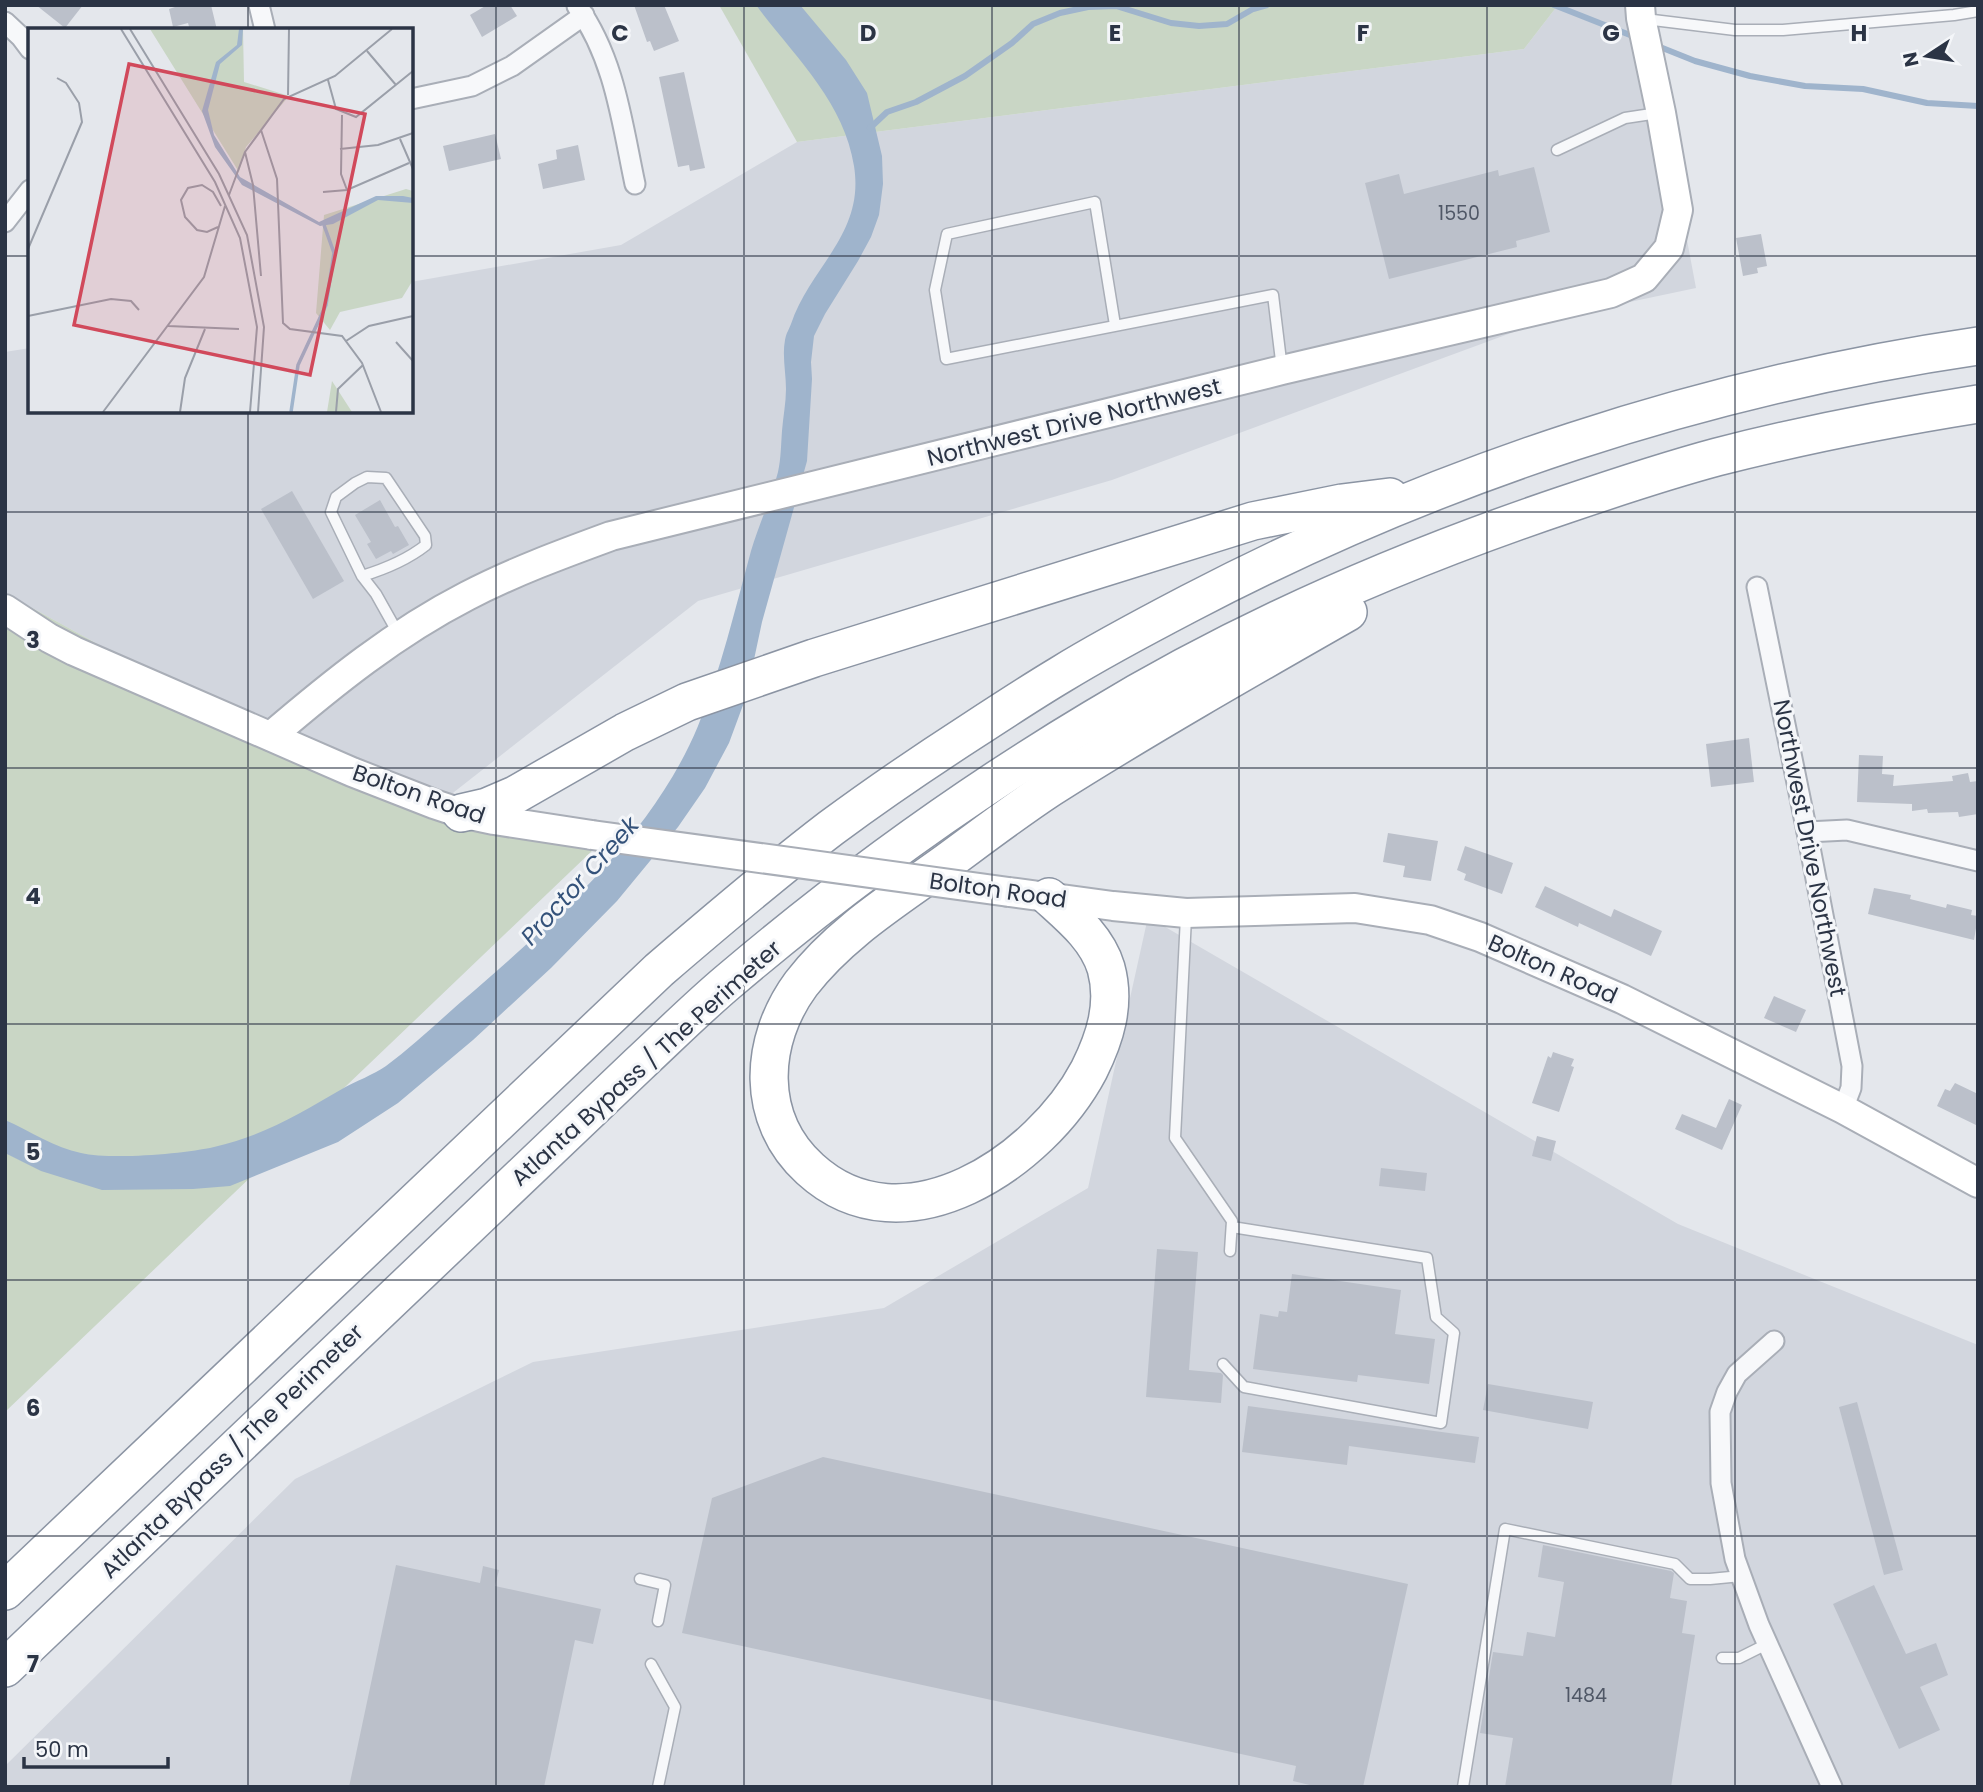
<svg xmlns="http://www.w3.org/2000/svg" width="1983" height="1792" viewBox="0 0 1983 1792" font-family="Poppins,sans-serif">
<rect width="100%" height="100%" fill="#e4e7ec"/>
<g fill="#d2d6de">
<path d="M1558,5H1643L1696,288L1549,319L1112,480L698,601L426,814L241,723L5,593V352L30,348V411H411V282L621,245L797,142L1524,49Z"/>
<path d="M1148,917L1678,1224L1978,1345V1787H5V1766L295,1479L533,1362L884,1308L1088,1188Z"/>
</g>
<g fill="#c9d6c5">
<path d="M719,5H1558L1524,49L797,142Z"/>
<path d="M5,593L241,723L426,814L616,828L5,1412Z"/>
</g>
<path fill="#9fb4cc" d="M756,5H800L846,60L867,93L882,156L883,184L879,215L871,237L858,261L825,314L814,336L811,362L812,379L807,461L762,622L746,697L729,743L705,788L678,827L617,901L551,968L473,1040L398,1103L338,1142L230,1186L193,1189L102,1190L41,1171L5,1153V1120C30,1131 55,1148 81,1153C111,1160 184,1154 214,1147C261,1137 301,1113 342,1089C356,1081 373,1075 386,1066C417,1043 445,1015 475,990C560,916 654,832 698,726C721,670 735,609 751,551C759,524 771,499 778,472C781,459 781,444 782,431C783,417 786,403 786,389C786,373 782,356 785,340C787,331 788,332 791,324C810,267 865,234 854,166C844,101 794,56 756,5Z"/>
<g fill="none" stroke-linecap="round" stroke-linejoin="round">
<g stroke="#9fb4cc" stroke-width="6">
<path d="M1554,5L1635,37"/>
<path d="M1655,45L1695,61L1750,76L1805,86L1863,89L1927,103L1978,106"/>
<path d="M870,128L887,112L916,102L965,76L1012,43L1033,24L1060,13L1088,7L1116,6L1171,23L1199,26L1227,24L1253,9L1267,5"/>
</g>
</g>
<g fill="#bbc0ca">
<path d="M36,5H83L65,28Z"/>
<path d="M181,5H211L217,30H190L188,23L173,27L169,9Z"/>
<path d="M487,5H510L517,16L482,37L470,15Z"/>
<path d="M634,5H664L679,41L654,51L650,41L647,42Z"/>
<path d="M684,72L705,168L690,171L689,165L678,167L659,77Z"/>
<path d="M495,134L501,159L449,171L443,146Z"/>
<path d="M578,145L585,180L543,189L538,164L557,159L556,150Z"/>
<path d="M1534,167L1550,232L1516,241L1517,247L1389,279L1365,183L1399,174L1404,194L1498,170L1499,176Z"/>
<path d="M1761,234L1767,266L1757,268L1758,273L1743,276L1736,238Z"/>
<path d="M292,491L344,581L313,599L261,509Z"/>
<path d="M380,500L395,527L398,526L409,545L393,554L391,551L376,559L367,544L371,542L355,515Z"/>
<path d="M1749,738L1754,782L1711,787L1706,744Z"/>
<path d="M1859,755L1883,756L1882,774L1894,775L1893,786L1953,781L1952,776L1968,773L1970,782L1978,781V814L1959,817L1958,812L1928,813L1927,809L1912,811V804L1857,802Z"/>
<path d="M1388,833L1438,841L1431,881L1403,877L1405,866L1383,862Z"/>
<path d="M1465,846L1513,863L1502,894L1464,880L1466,874L1457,870Z"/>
<path d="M1545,886L1611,917L1614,909L1662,931L1651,956L1579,923L1578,927L1535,907Z"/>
<path d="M1874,888L1911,895L1910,899L1946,908L1947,904L1972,910L1971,915L1978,916L1974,940L1868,914Z"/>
<path d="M1774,996L1806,1010L1796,1032L1764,1018Z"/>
<path d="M1553,1052L1574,1059L1571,1066L1574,1067L1559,1112L1532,1103L1548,1056L1551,1058Z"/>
<path d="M1955,1083L1978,1094V1126L1937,1106L1945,1089L1950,1091Z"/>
<path d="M1729,1099L1742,1105L1722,1150L1675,1129L1682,1114L1716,1128Z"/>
<path d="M1537,1136L1556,1141L1551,1161L1532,1156Z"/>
<path d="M1381,1168L1427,1173L1425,1191L1379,1186Z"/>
<path d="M1157,1249L1198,1252L1189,1370L1221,1373L1223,1375L1221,1403L1146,1397Z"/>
<path d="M1292,1274L1401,1290L1395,1334L1435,1339L1429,1384L1358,1375L1357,1382L1253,1369L1260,1314L1278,1317L1279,1311L1287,1312Z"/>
<path d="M1488,1384L1593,1402L1588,1429L1483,1410Z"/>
<path d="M1857,1402L1903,1570L1884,1575L1839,1407Z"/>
<path d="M1248,1406L1479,1437L1475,1463L1349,1446L1347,1465L1242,1452Z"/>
<path d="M823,1457L1408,1584L1363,1787H1318L1293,1781L1296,1766L682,1633L712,1498Z"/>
<path d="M1543,1545L1671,1571L1674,1573L1670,1598L1687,1601L1682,1633L1695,1635L1671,1787H1505L1513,1738L1480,1733L1493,1652L1523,1656L1527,1632L1555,1637L1564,1582L1538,1577Z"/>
<path d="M396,1565L480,1583L483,1566L499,1570L495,1586L601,1609L593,1644L575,1640L544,1787H349Z"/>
<path d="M1874,1585L1906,1654L1936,1643L1948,1675L1920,1687L1940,1730L1899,1749L1833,1604Z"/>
</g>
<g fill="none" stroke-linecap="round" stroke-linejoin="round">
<defs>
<g id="lane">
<path d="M1645,19L1735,30H1783L1954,15L1978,11"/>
<path d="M1557,150L1625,118L1658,113"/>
<path d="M1115,325L1095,202L947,234L935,290L946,359L1273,295L1282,369"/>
<path d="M362,576C385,569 407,560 426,545L425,536L386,478L367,477L355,483L336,497L331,512L362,576L376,594L399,635"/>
<path d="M1186,917L1175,1138L1232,1221L1230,1251"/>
<path d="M1223,1364L1244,1387L1441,1423L1454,1333L1436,1317L1427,1258L1232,1227"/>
<path d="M640,1579L665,1585L658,1621"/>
<path d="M1722,1658H1739L1767,1644"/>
<path d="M651,1664L675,1707L658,1787"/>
<path d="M1463,1787L1505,1529L1675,1564L1690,1579H1710L1741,1576"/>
</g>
<g id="street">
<path d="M259,5L265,30"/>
<path d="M577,6C615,59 622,123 635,184"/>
<path d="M5,22L21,37L30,49"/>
<path d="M411,99L472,86L512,66L584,15"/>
<path d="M5,222L30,190"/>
<path d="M1757,587L1807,832L1852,1066L1851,1088L1843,1109"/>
<path d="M1807,832L1847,830L1978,861"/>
<path d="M1774,1341L1737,1374L1727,1392L1720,1412L1721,1483L1735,1559L1759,1625L1832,1787"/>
</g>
<g id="secondary">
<path d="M5,609L49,638L74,651L352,772L434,804L461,813L494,820L592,835"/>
<path d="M271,736C333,683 395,633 467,596C513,572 562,554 611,536L1282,370L1611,293L1644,278L1669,248L1678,210L1661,113L1641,18L1640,5"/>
<path d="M1009,892L1113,906L1186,913L1355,908L1430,920L1480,937L1622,999L1843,1109L1978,1183"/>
</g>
<g id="highway">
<path d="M461,813L487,807L515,795L625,732L687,702L814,658L1253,521L1342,503L1390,497"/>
<path d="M1049,897C1071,917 1097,938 1106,968C1116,1004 1105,1038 1089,1070C1041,1161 904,1255 810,1169C755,1119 759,1041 801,984C840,933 896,899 947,862C981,837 1015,811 1050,788C1148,726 1248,669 1348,612"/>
<path d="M5,1591L659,970C716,921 772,873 831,828C877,794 924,762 972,731C1001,712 1030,693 1060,675C1102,649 1146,626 1190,603C1435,475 1704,386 1978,346"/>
<path d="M5,1668L639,1064C669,1036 698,1007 729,981C842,885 966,795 1093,719C1241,629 1401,560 1564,505C1614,488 1665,471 1717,457C1803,435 1890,418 1978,404"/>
</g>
</defs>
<use href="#lane" stroke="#a9aeb7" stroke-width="13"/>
<use href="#street" stroke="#a9aeb7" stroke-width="23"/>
<use href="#secondary" stroke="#a9aeb7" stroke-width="32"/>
<use href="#highway" stroke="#8b94a3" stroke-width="40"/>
<use href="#lane" stroke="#f7f8fa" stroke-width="10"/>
<use href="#street" stroke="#f7f8fa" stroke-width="19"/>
<use href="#secondary" stroke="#fff" stroke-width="28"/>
<use href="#highway" stroke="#fff" stroke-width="37"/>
<defs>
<path id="secondary-bridge" d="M592,835L1009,892"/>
</defs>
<use href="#secondary-bridge" stroke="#a9aeb7" stroke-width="32" stroke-linecap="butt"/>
<use href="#secondary-bridge" stroke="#fff" stroke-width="28"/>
</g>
<path fill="none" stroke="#2b3445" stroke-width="2" stroke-opacity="0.55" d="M248,5V30M496,5V1787M744,5V1787M992,5V1787M1239,5V1787M1487,5V1787M1735,5V1787M5,256H30M411,256H1978M248,411V1787M5,512H1978M5,768H1978M5,1024H1978M5,1280H1978M5,1536H1978"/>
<g text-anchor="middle" stroke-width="6" stroke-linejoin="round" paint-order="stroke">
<g font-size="19" fill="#4f5766">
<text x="1459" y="220">1550</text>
<text x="1586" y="1702">1484</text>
</g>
<g font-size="23" fill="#2b3445" stroke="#f4f6f9">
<text transform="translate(1074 422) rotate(-14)" y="8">Northwest Drive Northwest</text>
<text transform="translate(419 794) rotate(19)" y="8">Bolton Road</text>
<text transform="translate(1810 848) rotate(79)" y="8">Northwest Drive Northwest</text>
<text transform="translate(998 890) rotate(8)" y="8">Bolton Road</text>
<text transform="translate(1553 969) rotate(24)" y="8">Bolton Road</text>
<text transform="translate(646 1063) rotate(-42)" y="8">Atlanta Bypass / The Perimeter</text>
<text transform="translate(232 1451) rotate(-44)" y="8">Atlanta Bypass / The Perimeter</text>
</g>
<g font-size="24" font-style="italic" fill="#34527a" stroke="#f4f6f9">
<text transform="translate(580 881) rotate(-48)" y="8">Proctor Creek</text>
</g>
</g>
<g transform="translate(28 28)">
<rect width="385" height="385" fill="#e4e7ec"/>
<path d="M122,1H215L216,54L261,68L218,119L211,144ZM378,161L385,163V252L374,270L312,284L302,302L288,285L296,187ZM304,353L324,384H299Z" fill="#c9d6c5"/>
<path d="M211,1H215L214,17L192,36L180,82L186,107L212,149L291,194L348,168H375L385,170V175L350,172L305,196L292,198L214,157L187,119L174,83L188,34L209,17Z" fill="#9fb4cc"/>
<path fill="none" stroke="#9fb4cc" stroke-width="3.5" d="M263,384L270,337L298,277L306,225L296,197"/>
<path fill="none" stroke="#9a9fa9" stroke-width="2" d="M93,1L187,154L212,210L229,299L222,384M102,1L191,146L219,207L236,299L230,384M339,23L368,57M300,52L308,81L328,89L385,43M260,67L261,1M314,87L313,146L319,162M233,102L249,151L255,295L262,301L314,308L334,335L353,384M372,111L385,141M312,121L350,117L385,105M217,124L225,157L233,248M295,164L319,162L381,135M201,167L217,124L256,71L307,48L364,1M190,199L179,204L169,202L157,189L153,172L160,160L174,157L185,164L193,178M0,221L54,94L51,75L38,55L29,50M0,288L83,271L103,273L111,282M140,298L211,301M318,313L341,298L385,288M368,314L385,333M75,384L176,249L197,178M152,384L157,350L177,301M308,384L310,361L335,337"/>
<path fill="#d1495b" fill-opacity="0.15" stroke="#d1495b" stroke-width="3.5" d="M101,36L337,86L282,347L46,297Z"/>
<rect width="385" height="385" fill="none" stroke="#2b3445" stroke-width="3.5"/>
</g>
<g font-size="23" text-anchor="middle" font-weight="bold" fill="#2b3445" stroke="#f4f6f9" stroke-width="6" stroke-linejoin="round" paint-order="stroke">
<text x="620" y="41">C</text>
<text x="868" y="41">D</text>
<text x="1115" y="41">E</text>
<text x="1363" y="41">F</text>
<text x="1611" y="41">G</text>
<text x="1859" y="41">H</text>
<text x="33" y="648">3</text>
<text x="33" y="904">4</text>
<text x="33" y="1160">5</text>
<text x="33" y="1416">6</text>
<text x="33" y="1672">7</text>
</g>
<rect width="1983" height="1792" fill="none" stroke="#2b3445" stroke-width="14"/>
<g transform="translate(1927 56) rotate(258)" stroke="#f4f6f9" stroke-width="5" paint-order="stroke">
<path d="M0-5L12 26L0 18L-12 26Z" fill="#2b3445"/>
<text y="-10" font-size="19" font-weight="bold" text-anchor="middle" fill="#2b3445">N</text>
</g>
<path d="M24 1757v10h144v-10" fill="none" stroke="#2b3445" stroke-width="3.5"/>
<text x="35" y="1757" font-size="21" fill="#2b3445" stroke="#f4f6f9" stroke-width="5" paint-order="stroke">50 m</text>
</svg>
